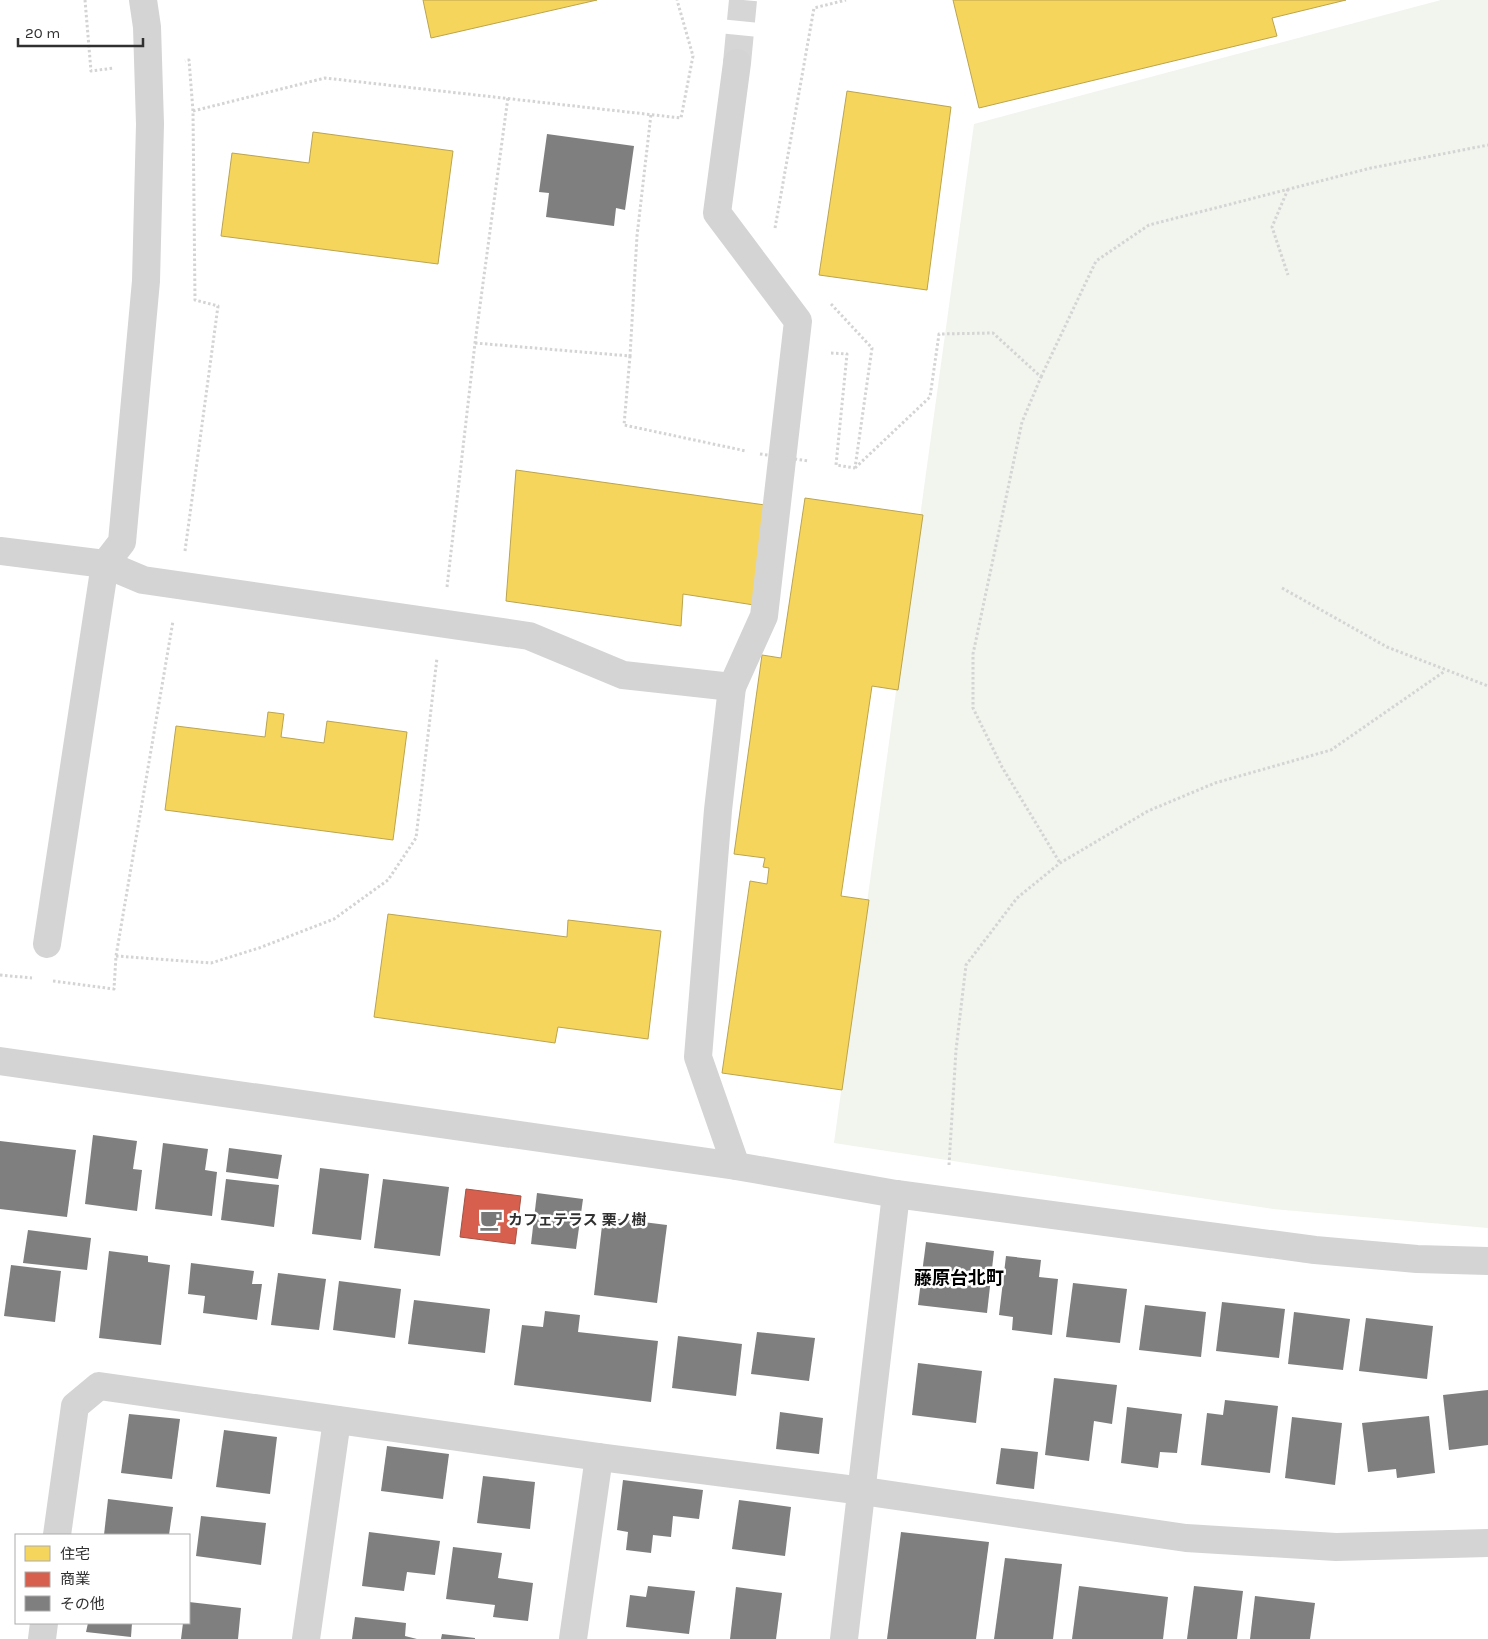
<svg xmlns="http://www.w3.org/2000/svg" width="1488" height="1639" viewBox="0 0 1488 1639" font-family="Karla,'Noto Sans JP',sans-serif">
<rect width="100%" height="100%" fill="#fff"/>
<path fill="#f1f5ed" d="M1441,0H1488V1228L1273,1209L834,1143L974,124Z"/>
<g fill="#f6d55c" stroke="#bba44f">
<path d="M423,0H597L431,38Z"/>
<path d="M953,0H1346L1272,18L1277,36L979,108Z"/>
<path d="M847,91L951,107L927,290L819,275Z"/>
<path d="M313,132L453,151L438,264L221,236L232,153L309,163Z"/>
<path d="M516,470L765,505L754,605L683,594L681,626L506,601Z"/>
<path d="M805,498L923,515L898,690L872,686L841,896L869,900L842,1090L722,1073L750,881L767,884L769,868L763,867L765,858L734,854L762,655L781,658Z"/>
<path d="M268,712L284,714L281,737L324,743L327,721L407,732L393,840L165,810L176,726L265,737Z"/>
<path d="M388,914L567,937L568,920L661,931L648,1039L558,1027L555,1043L374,1017Z"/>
</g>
<path fill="#d6604d" stroke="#a45244" d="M466,1189L521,1196L515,1244L460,1237Z"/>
<g fill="#7f7f7f">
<path d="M547,134L634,146L625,210L616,208L614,226L546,217L549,193L539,192Z"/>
<path d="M93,1135L137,1141L133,1169L142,1170L137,1211L85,1204Z"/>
<path d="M0,1141L76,1150L67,1217L0,1209Z"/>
<path d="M163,1143L208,1149L205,1170L217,1172L212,1216L155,1209Z"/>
<path d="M229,1148L282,1155L278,1179L226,1172Z"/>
<path d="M320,1168L369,1174L361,1240L312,1234Z"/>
<path d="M226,1179L279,1185L274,1227L221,1220Z"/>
<path d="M383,1179L449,1187L440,1256L374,1248Z"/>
<path d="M537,1193L583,1199L576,1249L531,1244Z"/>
<path d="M603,1217L667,1225L657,1303L594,1295Z"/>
<path d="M28,1230L91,1238L87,1270L23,1263Z"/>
<path d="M926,1242L994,1251L987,1313L918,1305Z"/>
<path d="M109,1251L148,1256V1262L170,1265L161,1345L99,1338Z"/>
<path d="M1006,1256L1041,1260L1039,1277L1058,1279L1052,1335L1012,1330L1013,1317L999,1315Z"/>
<path d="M191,1263L254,1271L252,1284H262L257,1320L203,1313L205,1296L188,1294Z"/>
<path d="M11,1265L61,1271L55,1322L4,1316Z"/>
<path d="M278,1273L326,1279L319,1330L271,1325Z"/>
<path d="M339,1281L401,1289L395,1338L333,1330Z"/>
<path d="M1073,1283L1127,1289L1120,1343L1066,1337Z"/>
<path d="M414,1300L490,1309L485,1353L408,1344Z"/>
<path d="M1222,1302L1285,1309L1279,1358L1216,1351Z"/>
<path d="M1145,1305L1206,1312L1201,1357L1139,1350Z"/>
<path d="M545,1311L580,1315L578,1332L658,1341L651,1402L514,1385L522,1325L543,1327Z"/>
<path d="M1294,1312L1350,1319L1343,1370L1288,1364Z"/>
<path d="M1366,1318L1433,1326L1427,1379L1359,1371Z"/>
<path d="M757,1332L815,1338L809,1381L751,1374Z"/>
<path d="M678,1336L742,1344L736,1396L672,1388Z"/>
<path d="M918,1363L982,1371L976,1423L912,1415Z"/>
<path d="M1054,1378L1117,1385L1112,1424L1094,1421L1089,1461L1045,1455Z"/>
<path d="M1488,1390V1445L1449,1450L1443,1395Z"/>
<path d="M1225,1400L1278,1406L1270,1473L1201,1465L1207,1413L1223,1415Z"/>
<path d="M1127,1407L1182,1414L1177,1453L1160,1452L1158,1468L1121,1463Z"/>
<path d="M780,1412L823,1418L819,1454L776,1449Z"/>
<path d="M129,1414L180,1419L172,1479L121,1473Z"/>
<path d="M1429,1416L1435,1473L1397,1478L1396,1469L1368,1472L1362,1423Z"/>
<path d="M1292,1417L1342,1423L1335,1485L1285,1478Z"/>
<path d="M224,1430L277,1437L270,1494L216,1487Z"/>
<path d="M387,1446L449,1454L443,1499L381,1491Z"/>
<path d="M1001,1448L1038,1452L1034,1489L996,1484Z"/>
<path d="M483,1476L535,1482L530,1529L477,1523Z"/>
<path d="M623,1480L703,1490L699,1519L673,1516L671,1537L653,1535L651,1553L626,1550L628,1532L617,1530Z"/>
<path d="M108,1499L173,1507L169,1535H104Z"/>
<path d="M739,1500L791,1507L785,1556L732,1549Z"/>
<path d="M201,1516L266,1523L261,1565L196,1556Z"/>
<path d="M369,1532L440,1541L435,1575L407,1572L404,1591L362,1586Z"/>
<path d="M901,1532L989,1542L976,1639H887Z"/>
<path d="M453,1547L502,1553L498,1578L533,1583L528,1621L493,1617L495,1605L446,1599Z"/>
<path d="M1005,1558L1062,1564L1053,1639H994Z"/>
<path d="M648,1586L695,1591L689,1634L626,1627L630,1595L646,1597Z"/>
<path d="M1079,1586L1168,1597L1163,1639H1072Z"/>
<path d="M1194,1586L1243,1591L1237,1639H1187Z"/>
<path d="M736,1587L782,1593L776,1639H730Z"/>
<path d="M1255,1596L1315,1603L1310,1639H1250Z"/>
<path d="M189,1602L241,1608L238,1639H181L183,1623H189Z"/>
<path d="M355,1617L406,1623L405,1636L417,1639H352Z"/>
<path d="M88,1623H132L131,1637L86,1632Z"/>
<path d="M442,1634L475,1638V1639H441Z"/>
</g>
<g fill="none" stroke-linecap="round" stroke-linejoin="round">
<path stroke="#d6d6d6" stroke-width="28" stroke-dasharray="28 14" stroke-linecap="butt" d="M737,63L743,0"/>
<g stroke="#d4d4d4" stroke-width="3" stroke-dasharray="2.5 2.5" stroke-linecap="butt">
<path d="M85,0L91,71L114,68"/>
<path d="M193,111L325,78L681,118L693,56L677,0"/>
<path d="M1288,189L1272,227L1288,275"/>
<path d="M775,228L814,8L846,0"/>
<path d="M831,304L872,348L855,468"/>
<path d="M475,343L630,356L637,236L651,114"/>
<path d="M831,353L847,354L836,465L855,468"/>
<path d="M630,356L624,425L746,451"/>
<path d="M1041,377L1096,261L1149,225L1371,168L1488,145"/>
<path d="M855,468L930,397L939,334L993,333L1041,377L1022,422L973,654V708L1002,767L1060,863"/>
<path d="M185,551L218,306L195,300L193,111L189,60L185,61"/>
<path d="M447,587L475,343L508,97"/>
<path d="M1282,588L1387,647L1488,686"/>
<path d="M116,956L211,963L259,948L334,919L388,880L416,838L437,658"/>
<path d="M0,975L32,978"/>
<path d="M53,981L114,989L116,956L173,621"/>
<path d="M949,1165L956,1050L966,965L1017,898L1060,863L1148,811L1215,783L1331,750L1445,671"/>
</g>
<g stroke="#d4d4d4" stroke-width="28">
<path d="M0,551L105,564L143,580L529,636L623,675L732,687L718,810L698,1057L736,1166"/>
<path d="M732,687L764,616L798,321L717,213L737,63"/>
<path d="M47,944L105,564L122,542L146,281L150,124L147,27L143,0"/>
<path d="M0,1061L736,1166L896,1194L1315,1250L1417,1259L1488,1261"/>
<path d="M57,1535L75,1406L99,1386L599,1457L863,1491L1186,1538L1336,1547L1488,1543"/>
<path d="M42,1639L44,1623"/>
<path d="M306,1639L337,1420"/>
<path d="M573,1639L599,1457"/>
<path d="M844,1639L896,1194"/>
</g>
<path stroke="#d4d4d4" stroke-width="3" stroke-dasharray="2.5 2.5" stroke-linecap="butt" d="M760,454L809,461"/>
</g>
<defs>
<symbol id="cafe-bare" viewBox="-9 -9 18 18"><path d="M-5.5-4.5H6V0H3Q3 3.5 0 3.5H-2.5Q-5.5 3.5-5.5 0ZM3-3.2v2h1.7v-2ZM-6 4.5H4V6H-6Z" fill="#787878" stroke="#fff" stroke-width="2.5" paint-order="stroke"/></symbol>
</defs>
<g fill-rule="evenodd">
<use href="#cafe-bare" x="475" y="1204" width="32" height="32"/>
</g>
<g text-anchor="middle" stroke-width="5" stroke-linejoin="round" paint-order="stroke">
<g font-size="15" font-weight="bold" fill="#303030" stroke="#fff" text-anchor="start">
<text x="508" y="1225">カフェテラス 栗ノ樹</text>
</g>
<g font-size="18" font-weight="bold" fill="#000" stroke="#fff">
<text x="959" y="1284">藤原台北町</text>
</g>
</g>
<rect x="15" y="1534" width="175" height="90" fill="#ffffff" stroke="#acacac"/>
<rect x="25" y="1546" width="25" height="15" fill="#f6d55c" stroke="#acacac"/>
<text x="60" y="1559" font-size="15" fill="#303030">住宅</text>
<rect x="25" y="1572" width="25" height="15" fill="#d6604d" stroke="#acacac"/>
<text x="60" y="1584" font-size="15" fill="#303030">商業</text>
<rect x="25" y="1596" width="25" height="15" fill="#7f7f7f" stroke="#acacac"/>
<text x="60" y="1609" font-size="15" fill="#303030">その他</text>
<path d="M18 38v8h125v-8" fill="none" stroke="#303030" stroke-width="2.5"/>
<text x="25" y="38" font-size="15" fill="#303030" stroke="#ffffff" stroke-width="4" paint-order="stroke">20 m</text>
</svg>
